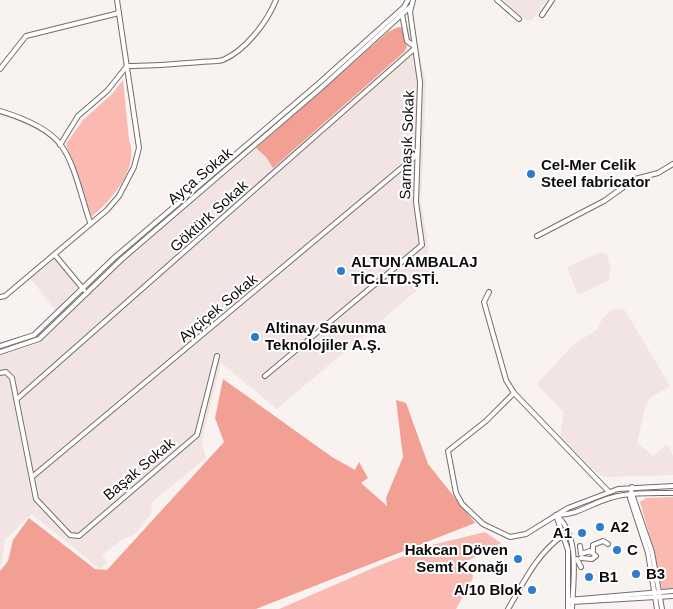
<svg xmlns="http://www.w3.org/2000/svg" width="673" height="609" viewBox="0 0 673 609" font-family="Arial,sans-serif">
<rect width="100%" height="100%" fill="#f8f2f1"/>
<g fill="#f2e4e2">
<path d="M503,0H547L532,20H527Z"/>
<path d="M398,27H414L426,83L421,204L427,237L430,279L277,409L221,363L203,435L202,442L206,458L152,502L151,514L134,535L123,539L102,555L108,563L101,568L99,569L72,546L31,514L5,540L2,563L0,566V355L38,343L147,240L300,112L388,32Z"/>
<path d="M601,252L606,254L611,268L609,280L578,295L567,267Z"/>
<path d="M55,258L78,288L55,310L31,279Z"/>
<path d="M624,309L670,386L650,398L646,404L637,443L653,456L667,444L673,456V475L605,477L599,474L560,439L564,413L537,384L573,345L598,329L601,321L611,310Z"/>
</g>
<g fill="#fabab1">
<path d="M123,80L129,140C140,168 111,201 91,217L66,144L83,120L112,94Z"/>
<path d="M673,497V588L662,589L655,554L640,502L646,498Z"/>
<path d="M485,532L501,543L469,560L473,578L456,609H279L378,566L432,545Z"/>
</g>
<g fill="#f3a094">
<path d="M398,27L403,28L407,46L404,52L273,168L266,157L256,148L388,32Z"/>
<path d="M223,379L332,457L355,470L359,462L368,478L361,483L387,506L386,498L403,457L396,400L406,403L428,464L475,523L256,609H0V571L8,561L13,540L29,518L95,569L107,570L224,442L215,418Z"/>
</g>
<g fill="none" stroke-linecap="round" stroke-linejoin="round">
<defs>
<g id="minor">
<path d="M497,0L519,19"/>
<path d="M402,14L407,41L414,46"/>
<path d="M542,15L552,0"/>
<path d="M127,66C152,66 175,64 200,62C207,61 216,62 223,60C246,50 267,22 276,0"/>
<path d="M0,69L26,36L119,13"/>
<path d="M0,111C20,117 48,128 61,145C75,164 82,200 90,222"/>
<path d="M60,145L78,116L107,91L127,66"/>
<path d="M537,236L604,201L635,179L658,173L673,164"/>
<path d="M55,255L84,290"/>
<path d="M489,292L484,302L506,380L514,393L609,492"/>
<path d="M0,297L5,296L107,210L119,196L134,167L139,148L117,0"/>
<path d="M0,346L34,335L114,258L318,84L404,7L408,0"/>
<path d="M0,352L39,339L122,259L321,88L410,7"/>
<path d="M0,373L6,372L12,378L36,499L70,535L79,536L197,435L217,356"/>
<path d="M265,376L422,245L416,202L420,82L410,12L413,0"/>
<path d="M514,393L486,421L448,451L456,493L462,504L483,524L510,537L526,534L568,508L618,489L673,486"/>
<path d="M17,399L414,49"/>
<path d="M32,477L417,155"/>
<path d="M632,487L630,498L648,553L657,609"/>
<path d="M632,494L652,552L662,609"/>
<path d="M556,515C581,536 573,580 572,609"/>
<path d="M556,515L568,550V609"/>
<path d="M558,515C577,515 592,503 610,498C630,492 652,493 673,493"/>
<path d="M580,546L581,554L590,551L596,556L592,559L581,558"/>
<path d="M593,551V545L603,541L608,544"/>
<path d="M577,559L581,567"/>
<path d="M568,600L572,602L673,596"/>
<path d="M568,600L673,591"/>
<path d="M508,609C524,582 536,555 562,536"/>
</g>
</defs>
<use href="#minor" stroke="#736e6d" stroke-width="6"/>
<use href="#minor" stroke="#fff" stroke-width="4"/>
</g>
<g fill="#2d7ccc" stroke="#fff" stroke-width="2">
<circle cx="531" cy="174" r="5"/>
<circle cx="341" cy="271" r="5"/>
<circle cx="255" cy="337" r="5"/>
<circle cx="600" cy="527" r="5"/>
<circle cx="582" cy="533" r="5"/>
<circle cx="617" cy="550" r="5"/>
<circle cx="518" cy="559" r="5"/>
<circle cx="636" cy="574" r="5"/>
<circle cx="589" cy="577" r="5"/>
<circle cx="532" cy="590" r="5"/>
</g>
<g text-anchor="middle" stroke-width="4" stroke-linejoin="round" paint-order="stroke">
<g font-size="15" fill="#0d0c0b" stroke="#fff">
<text transform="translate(407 145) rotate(-88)" y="5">Sarmaşık Sokak</text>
<text transform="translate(200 176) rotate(-40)" y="5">Ayça Sokak</text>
<text transform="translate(209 216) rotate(-42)" y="5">Göktürk Sokak</text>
<text transform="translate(218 308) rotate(-40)" y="5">Ayçiçek Sokak</text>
<text transform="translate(139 469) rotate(-40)" y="5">Başak Sokak</text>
</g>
<g font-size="15" font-weight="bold" fill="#0d0c0b" stroke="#fff" text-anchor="start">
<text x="541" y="170">Cel-Mer Celik<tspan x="541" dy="17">Steel fabricator</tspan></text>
<text x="351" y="267">ALTUN AMBALAJ<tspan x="351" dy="17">TİC.LTD.ŞTİ.</tspan></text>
<text x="265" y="333">Altinay Savunma<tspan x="265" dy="17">Teknolojiler A.Ş.</tspan></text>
<text x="610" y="532">A2</text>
<text x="572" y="538" text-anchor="end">A1</text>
<text x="508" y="555" text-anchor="end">Hakcan Döven<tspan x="508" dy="17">Semt Konağı</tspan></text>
<text x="627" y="555">C</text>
<text x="646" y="579">B3</text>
<text x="599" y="582">B1</text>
<text x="522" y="595" text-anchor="end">A/10 Blok</text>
</g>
</g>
</svg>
